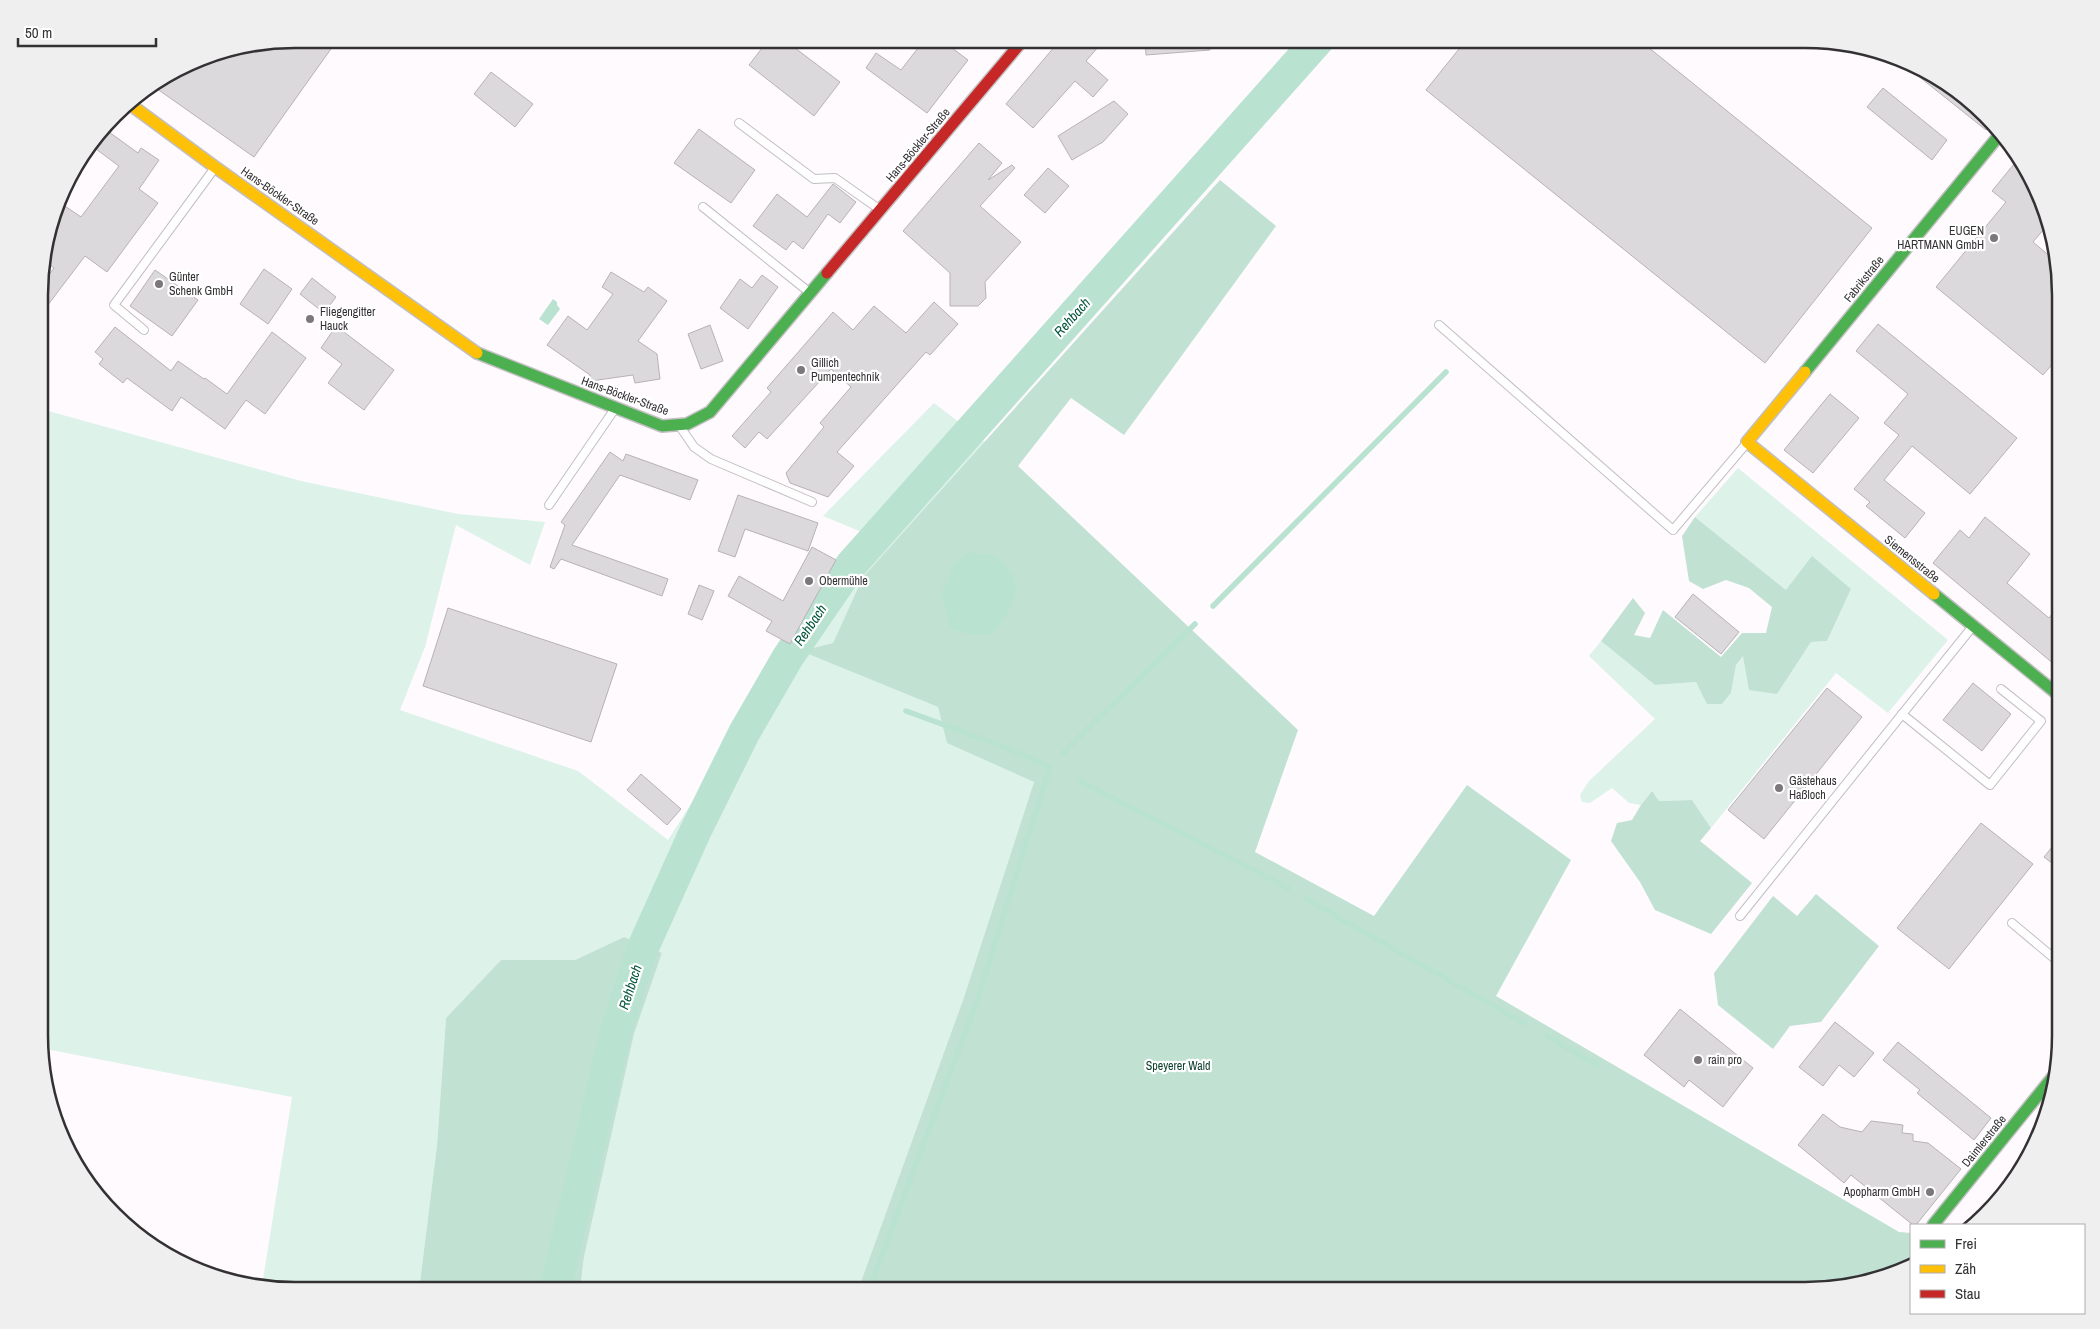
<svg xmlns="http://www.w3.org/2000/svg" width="2100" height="1329" viewBox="0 0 2100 1329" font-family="'Archivo Narrow',sans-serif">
<rect width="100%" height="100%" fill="#fefafe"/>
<g fill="#ddf2e9">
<path d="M934,403L985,442L863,577L833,643L802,651L938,707L948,743L1034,782L963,1000L858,1290H580L584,1257L634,1034L662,953L624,937L575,960H501L446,1018L437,1145L419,1290H294L262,1286L292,1097L41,1048V409L301,481L458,514L545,522L530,565L456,525L425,647L400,710L578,771L668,840L864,533L823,516Z"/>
<path d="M1738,468L1948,640L1888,713L1836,673L1711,828L1692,800L1659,801L1652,791L1641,805L1629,803L1612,788L1590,803L1582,802L1580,795L1589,781L1655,719L1589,656L1601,641L1655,685L1696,682L1708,704H1722L1731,693L1736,665L1743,656L1777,694L1811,642L1827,641L1851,589L1786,590L1695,517Z"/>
</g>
<g fill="#c1e1d3">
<path d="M1220,180L1276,226L1124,435L1071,398L1018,466L1298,730L1255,852L1374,916L1467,785L1571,860L1496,996L1899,1232L1911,1233V1265L1872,1281L1822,1290H858L963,1000L1034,782L947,743L938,707L801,651L833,643L863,577Z"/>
<path d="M1695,517L1786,590L1812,556L1851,589L1827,641L1811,642L1777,694L1749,690L1743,656L1736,665L1731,693L1722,704H1707L1696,682L1655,685L1601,641L1633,598L1645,613L1634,635L1650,638L1663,610L1721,657L1742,633H1766L1772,607L1749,588L1726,580L1703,589L1689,581L1682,536Z"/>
<path d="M1652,791L1659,801L1692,800L1711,828L1700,841L1752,883L1711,934L1655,910L1640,882L1611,841L1617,823L1632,820L1641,805Z"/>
<path d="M1816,894L1879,946L1821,1022L1790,1026L1773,1049L1718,1005L1714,973L1773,896L1797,916Z"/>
<path d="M624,937L662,953L634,1034L584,1257L580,1290H419L437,1145L446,1018L501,960H575Z"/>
</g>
<g fill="#b9e3d0">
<path d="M553,299L557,302V305L560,309L548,325L539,319Z"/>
<path d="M969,552L996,556C1001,561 1008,568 1012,574C1024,596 1004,619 991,635H970L950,628L941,593L954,564Z"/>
</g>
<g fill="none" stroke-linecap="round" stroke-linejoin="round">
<g stroke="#b9e3d0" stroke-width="5.5">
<path d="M1213,606L1446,372"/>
<path d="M1063,753L1195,624"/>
<path d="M1080,781L1288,888"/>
<path d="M1306,899L1524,1023"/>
<path d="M1547,1036L1597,1065"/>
<path d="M869,1290L977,1001L1050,767L1002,746L906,711"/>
</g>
<path stroke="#b9e3d0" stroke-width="32" d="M555,1290L615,1035L641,952L695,832L744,733L788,657L851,565L1319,39"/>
</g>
<g fill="#dcd9dc" stroke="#b6b2b6">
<path d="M294,39H338L254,157L153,86L197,58Z"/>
<path d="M769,39H783L840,82L814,116L749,65Z"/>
<path d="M925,39H940L968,60L927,113L866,68L876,53L901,70Z"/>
<path d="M1061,39H1105L1086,61L1108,80L1093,97L1075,81L1033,128L1006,104Z"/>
<path d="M1145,39H1209L1210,50L1146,55Z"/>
<path d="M1467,39H1638L1872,228L1765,363L1426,90Z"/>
<path d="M1914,67L1947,82L1987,114L1993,122L1986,130L1912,71Z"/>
<path d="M491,72L533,104L515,127L474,94Z"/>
<path d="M1883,88L1947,140L1932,160L1867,107Z"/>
<path d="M1114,101L1128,114L1103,142L1072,160L1058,136Z"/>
<path d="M699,129L755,170L731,203L674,163Z"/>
<path d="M109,132L138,153L141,148L159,160L139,189L158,203L107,272L85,256L41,314V285L54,268L42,259L59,202L81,217L119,166L96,149Z"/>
<path d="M979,143L1002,163L988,180L1012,165L1015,168L980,206L1021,242L985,282L986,298L978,306H950V273L903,231Z"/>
<path d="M2014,164L2032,179L2050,222L2033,242L2058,263L2061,278V354L2043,375L1936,287L2006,202L1992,191Z"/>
<path d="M1048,168L1069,186L1045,213L1024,195Z"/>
<path d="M833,184L856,202L840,223L828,214L803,249L793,241L786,250L753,226L777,194L807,217Z"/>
<path d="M264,269L292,289L268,324L240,304Z"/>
<path d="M155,270L198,300L172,336L130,306Z"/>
<path d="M611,272L644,292L648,287L667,301L638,341L657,354L660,379L635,383L633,375L591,381L590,375L547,345L568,316L587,330L613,294L602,287Z"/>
<path d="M762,275L778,287L748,329L720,308L740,279L752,288Z"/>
<path d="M312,278L336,297L324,313L300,294Z"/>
<path d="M934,302L958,324L930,355L926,352L837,452L854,466L828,497L790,483L786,473L824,427L820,423L851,387L831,369L767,439L759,432L745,448L732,436L771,392L767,388L833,312L853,330L874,306L906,333Z"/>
<path d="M1878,324L2017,438L1970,494L1912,446L1884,480L1925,513L1905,538L1866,506L1870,502L1854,489L1899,435L1884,423L1908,394L1856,351Z"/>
<path d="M710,325L723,361L701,369L688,334Z"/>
<path d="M336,326L394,370L364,410L328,383L342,364L321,348Z"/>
<path d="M115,327L171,371L178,361L204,379L205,378L227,394L272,332L306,358L265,414L246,400L225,429L181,397L172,411L127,378L123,383L99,364L103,359L95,352Z"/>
<path d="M1830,394L1859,418L1813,473L1784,450Z"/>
<path d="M610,452L623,461L626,454L698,480L690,500L620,475L572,545L668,579L662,596L561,559L554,569L550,567L565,525L561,522Z"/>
<path d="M738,495L818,523L808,551L745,529L735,557L718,551Z"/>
<path d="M1985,517L2030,554L2007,583L2049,618L2061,603V670L1933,563L1960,530L1969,538Z"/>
<path d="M812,547L836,560L790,644L766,631L772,621L728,596L739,576L783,601Z"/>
<path d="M699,585L714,591L702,620L688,614Z"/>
<path d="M1693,594L1739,632L1721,654L1675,617Z"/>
<path d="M448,608L617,664L591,742L423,686Z"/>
<path d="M1973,683L2011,714L1982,751L1943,720Z"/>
<path d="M1827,688L1862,717L1764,839L1728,810Z"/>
<path d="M641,774L681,809L667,825L627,790Z"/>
<path d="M1981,823L2033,864L1949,969L1897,928Z"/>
<path d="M2061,836V870L2044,857Z"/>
<path d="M1680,1009L1753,1068L1723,1107L1689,1080L1684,1087L1644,1055Z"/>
<path d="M1835,1022L1874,1053L1854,1077L1839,1065L1823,1086L1799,1067Z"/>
<path d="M1898,1042L1991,1118L1974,1140L1917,1093L1920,1090L1883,1060Z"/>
<path d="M1823,1114L1840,1127L1862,1132L1871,1121L1903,1125L1902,1133L1913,1134V1141L1928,1143L1961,1169L1916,1225H1913L1851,1175L1844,1183L1798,1145Z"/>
</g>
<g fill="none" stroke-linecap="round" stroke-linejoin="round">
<defs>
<g id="lane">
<path d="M739,123L814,179L835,178L879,209"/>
<path d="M703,207L809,292"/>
<path d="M1439,325L1673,530L1746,444"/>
<path d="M144,330L114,305L214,169"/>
<path d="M681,428L694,447L711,459L812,502"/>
<path d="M549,505L614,410"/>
<path d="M1902,714L1990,785L2041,721L2001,689"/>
<path d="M1740,916L1973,626"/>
<path d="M2012,923L2061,964"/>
</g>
<g id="fast">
<path d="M477,353L662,426L687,424L710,412L827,273"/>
<path d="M1805,372L2001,133"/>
<path d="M1934,594L2061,697"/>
<path d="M1933,1225L2056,1073"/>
</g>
<g id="slow">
<path d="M127,102L215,167L477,353"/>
<path d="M1805,372L1747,442L1934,594"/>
</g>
<path id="jam" d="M827,273L1024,39"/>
</defs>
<use href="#lane" stroke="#c2bfc2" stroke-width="10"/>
<use href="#fast" stroke="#c2bfc2" stroke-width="14"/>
<use href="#slow" stroke="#c2bfc2" stroke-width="14"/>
<use href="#jam" stroke="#c2bfc2" stroke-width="14"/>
<use href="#lane" stroke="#fffeff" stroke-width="8"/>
<use href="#fast" stroke="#4caf50" stroke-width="11"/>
<use href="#slow" stroke="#ffc107" stroke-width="11"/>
<use href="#jam" stroke="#c62828" stroke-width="11"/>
</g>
<g fill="#7b777b" stroke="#fff" stroke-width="2">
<circle cx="1994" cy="238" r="5"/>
<circle cx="159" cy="284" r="5"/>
<circle cx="310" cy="319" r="5"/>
<circle cx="801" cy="370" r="5"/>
<circle cx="809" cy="581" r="5"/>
<circle cx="1779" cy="788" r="5"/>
<circle cx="1698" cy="1060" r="5"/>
<circle cx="1930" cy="1192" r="5"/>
</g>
<g text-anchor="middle" stroke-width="4.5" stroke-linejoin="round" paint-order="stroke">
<g font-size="12" fill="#343134" stroke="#fff">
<text transform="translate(918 145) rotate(-50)" y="4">Hans-Böckler-Straße</text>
<text transform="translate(280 196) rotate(35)" y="4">Hans-Böckler-Straße</text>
<text transform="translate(1864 279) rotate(-51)" y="4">Fabrikstraße</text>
<text transform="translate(625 396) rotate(20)" y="4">Hans-Böckler-Straße</text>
<text transform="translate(1912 559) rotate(39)" y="4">Siemensstraße</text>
<text transform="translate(1984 1141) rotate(-51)" y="4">Daimlerstraße</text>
</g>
<g font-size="12" fill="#343134" stroke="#fff" text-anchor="start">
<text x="1984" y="235" text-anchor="end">EUGEN<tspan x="1984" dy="14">HARTMANN GmbH</tspan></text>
<text x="169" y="281">Günter<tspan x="169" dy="14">Schenk GmbH</tspan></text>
<text x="320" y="316">Fliegengitter<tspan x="320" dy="14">Hauck</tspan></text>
<text x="811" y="367">Gillich<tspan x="811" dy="14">Pumpentechnik</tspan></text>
<text x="819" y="585">Obermühle</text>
<text x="1789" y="785">Gästehaus<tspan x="1789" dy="14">Haßloch</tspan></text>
<text x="1708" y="1064">rain pro</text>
<text x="1920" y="1196" text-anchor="end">Apopharm GmbH</text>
</g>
<g font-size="12" fill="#093d2a" stroke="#fff">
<text x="1178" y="1070">Speyerer Wald</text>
</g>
<g font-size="14" font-style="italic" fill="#03553b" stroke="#fff">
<text transform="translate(1072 317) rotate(-48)" y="5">Rehbach</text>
<text transform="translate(810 625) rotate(-56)" y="5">Rehbach</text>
<text transform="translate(630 987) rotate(-72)" y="5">Rehbach</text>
</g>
</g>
<path d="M0 0H2100V1329H0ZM295 48H1805A247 247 0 0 1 2052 295V1035A247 247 0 0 1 1805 1282H295A247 247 0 0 1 48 1035V295A247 247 0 0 1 295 48Z" fill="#efefef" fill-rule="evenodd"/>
<path fill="none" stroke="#343134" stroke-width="2.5" d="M295 48H1805A247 247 0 0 1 2052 295V1035A247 247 0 0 1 1805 1282H295A247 247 0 0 1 48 1035V295A247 247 0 0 1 295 48Z"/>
<rect x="1910" y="1224" width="175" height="90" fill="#ffffff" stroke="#aeadae"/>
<rect x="1920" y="1240" width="25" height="8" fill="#4caf50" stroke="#aeadae"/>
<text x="1955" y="1249" font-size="15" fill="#343134">Frei</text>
<rect x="1920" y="1265" width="25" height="8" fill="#ffc107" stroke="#aeadae"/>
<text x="1955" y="1274" font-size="15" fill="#343134">Zäh</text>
<rect x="1920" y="1290" width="25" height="8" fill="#c62828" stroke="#aeadae"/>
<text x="1955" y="1299" font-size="15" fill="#343134">Stau</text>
<path d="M18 38v8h138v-8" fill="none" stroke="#343134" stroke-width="2.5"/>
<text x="25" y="38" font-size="15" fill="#343134" stroke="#ffffff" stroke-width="4" paint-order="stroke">50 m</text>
</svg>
